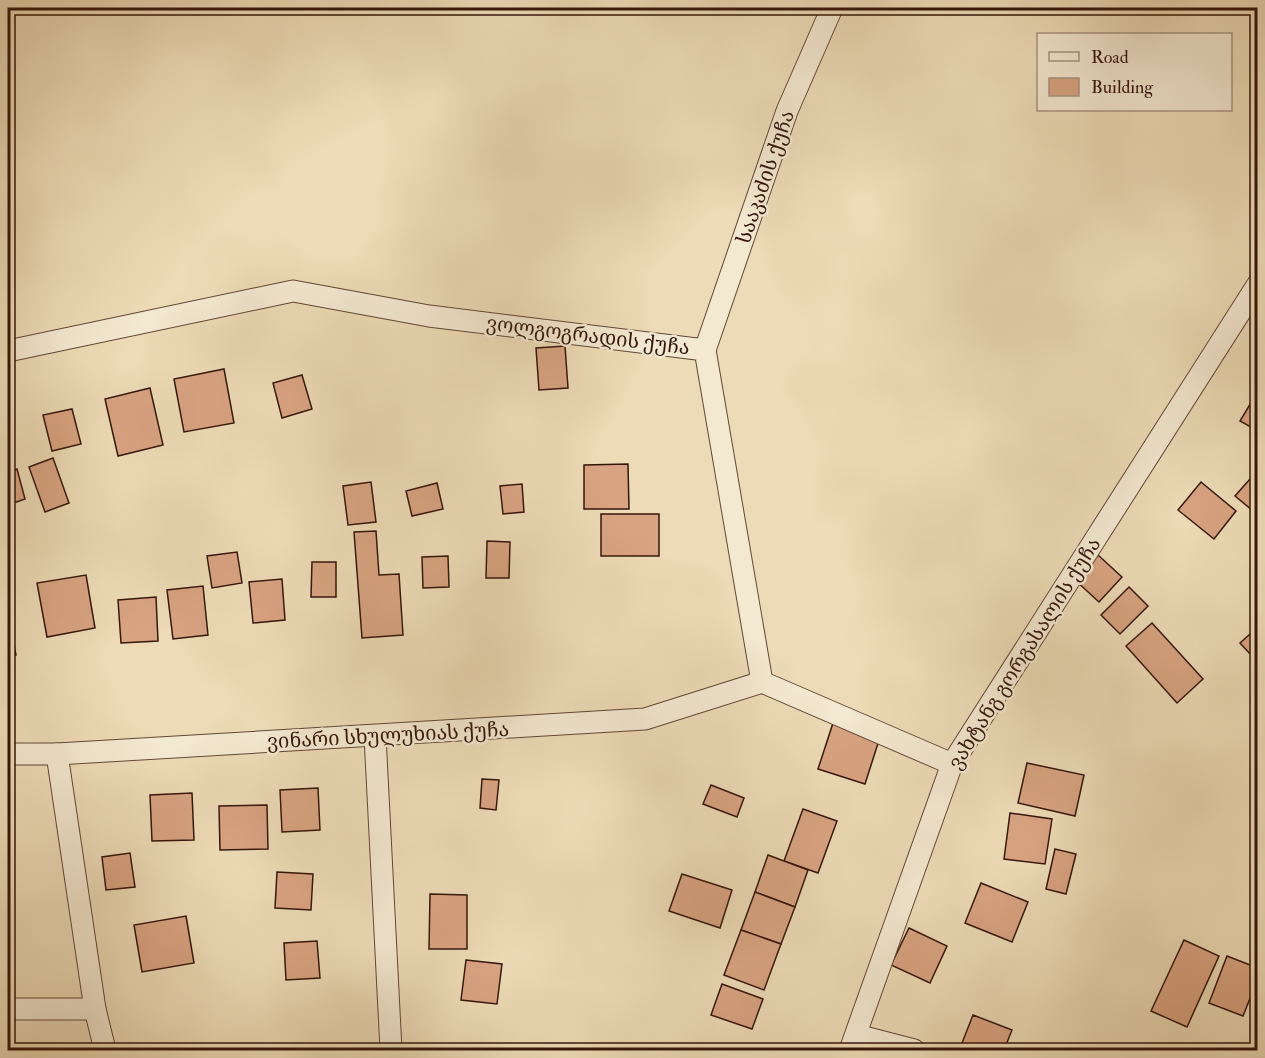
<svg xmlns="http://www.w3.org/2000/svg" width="1265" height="1058" viewBox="0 0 1265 1058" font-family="'IM FELL Double Pica','Noto Serif Georgian',serif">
<rect width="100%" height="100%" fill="#ecdbb6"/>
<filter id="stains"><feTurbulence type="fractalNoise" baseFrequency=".00333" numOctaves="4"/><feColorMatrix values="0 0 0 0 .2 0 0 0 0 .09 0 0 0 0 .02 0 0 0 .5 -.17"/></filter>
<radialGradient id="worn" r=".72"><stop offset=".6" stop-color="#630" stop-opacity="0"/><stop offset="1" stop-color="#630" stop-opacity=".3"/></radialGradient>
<g fill="#d8a381" stroke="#35160b" stroke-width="1.5">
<path d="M565,346L568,388L539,390L536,348Z"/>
<path d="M224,369L234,423L184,432L174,379Z"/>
<path d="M302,375L312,409L282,418L273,383Z"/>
<path d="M150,388L163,445L118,456L105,399Z"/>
<path d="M1258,391V431L1240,421Z"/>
<path d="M72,409L81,444L52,451L43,415Z"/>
<path d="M53,458L69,503L45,512L29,467Z"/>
<path d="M628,464L629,509H584V465Z"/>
<path d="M17,469L25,499L8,505V472Z"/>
<path d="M1258,470V515L1235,496Z"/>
<path d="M371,482L376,522L348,525L343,486Z"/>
<path d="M1201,482L1236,511L1214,539L1178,510Z"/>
<path d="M437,483L443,509L412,516L406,491Z"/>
<path d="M522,484L524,512L503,514L500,486Z"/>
<rect x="601" y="514" width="58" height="42"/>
<path d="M376,531L379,575L399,574L403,635L362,638L354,532Z"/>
<path d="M487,541L510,542L509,578H486Z"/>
<path d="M237,552L242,583L212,588L207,556Z"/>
<path d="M1098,555L1122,577L1099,602L1075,580Z"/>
<path d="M448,556L449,587L423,588L422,557Z"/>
<path d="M312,562H336V597H311Z"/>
<path d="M86,575L95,628L47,637L37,583Z"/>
<path d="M282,579L285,620L253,623L249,582Z"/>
<path d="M203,586L208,635L173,639L167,590Z"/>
<path d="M1129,587L1148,606L1120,634L1101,615Z"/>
<path d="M156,597L158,641L121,643L118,600Z"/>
<path d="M8,613L16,655L8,657Z"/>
<path d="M1152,623L1203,679L1177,703L1126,646Z"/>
<path d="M1258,627V648L1251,655L1240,643Z"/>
<path d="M833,723L880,737L865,784L818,769Z"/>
<path d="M1027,763L1084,775L1075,816L1018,803Z"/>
<path d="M482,779L499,780L496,810L480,808Z"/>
<path d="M711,785L744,798L737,817L703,804Z"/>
<path d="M318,788L320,830L282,832L280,790Z"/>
<path d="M192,793L194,840L152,841L150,795Z"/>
<path d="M267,805L268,849L220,850L219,806Z"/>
<path d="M803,809L837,821L818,873L784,861Z"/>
<path d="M1010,813L1052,819L1045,864L1004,859Z"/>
<path d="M1055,849L1076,854L1066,894L1046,889Z"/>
<path d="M130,853L135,887L106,890L102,857Z"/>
<path d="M768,855L808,870L795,907L755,892Z"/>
<path d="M277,872L313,874L311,910L275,908Z"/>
<path d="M682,874L732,890L720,928L669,911Z"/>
<path d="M981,883L1028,902L1012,942L965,923Z"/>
<path d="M755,892L795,907L781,944L741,930Z"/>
<path d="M430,894L467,895V949H429Z"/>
<path d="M186,916L194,963L142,972L134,925Z"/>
<path d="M909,928L947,946L930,983L891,965Z"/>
<path d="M741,930L781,944L764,990L724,975Z"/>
<path d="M1184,940L1219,956L1187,1027L1151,1011Z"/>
<path d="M317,941L320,978L286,980L284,943Z"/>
<path d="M1227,956L1258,968V978L1243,1016L1209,1003Z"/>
<path d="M466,960L502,964L497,1004L461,1000Z"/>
<path d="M722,984L763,999L752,1029L711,1015Z"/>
<path d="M973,1015L1012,1030L1004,1050H980L962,1043Z"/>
</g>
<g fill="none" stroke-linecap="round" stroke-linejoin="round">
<defs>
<g id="minor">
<path d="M705,350L787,111L832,8"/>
<path d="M8,351L293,291L429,316L705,350L762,682L952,764"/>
<path d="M375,736L391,1050"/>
<path d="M8,754H57L645,719L762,682"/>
<path d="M57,754L95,1009L105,1050"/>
<path d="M8,1009H95"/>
<path d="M856,1035L914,1050"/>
<path d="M850,1050L952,764L1258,284"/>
</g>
</defs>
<use href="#minor" stroke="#634736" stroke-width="23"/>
<use href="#minor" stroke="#f3e8d0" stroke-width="21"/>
</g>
<g text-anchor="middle" stroke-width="5" stroke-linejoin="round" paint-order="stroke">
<g font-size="20" fill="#35160b" stroke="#f3e8d0">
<text transform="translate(765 177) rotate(-71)" y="7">სააკაძის ქუჩა</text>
<text transform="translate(588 335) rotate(7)" y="7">ვოლგოგრადის ქუჩა</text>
<text transform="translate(1024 653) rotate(-58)" y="7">ვახტანგ გორგასალის ქუჩა</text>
<text transform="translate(388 735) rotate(-3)" y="7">ვინარი სხულუხიას ქუჩა</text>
</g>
</g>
<rect width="1265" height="1058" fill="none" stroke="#ecdbb6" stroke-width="30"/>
<rect x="9" y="9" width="1247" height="1040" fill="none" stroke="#35160b" stroke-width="3"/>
<rect x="15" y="15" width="1235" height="1028" fill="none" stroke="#35160b" stroke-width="1.5"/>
<rect x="1037" y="33" width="195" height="78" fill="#f3e8d0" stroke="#a79481" stroke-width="1.5"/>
<rect x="1049" y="52" width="30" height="9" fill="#f3e8d0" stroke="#a79481" stroke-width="1.5"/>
<text x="1091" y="63" font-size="18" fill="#35160b">Road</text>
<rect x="1049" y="78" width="30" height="18" fill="#d8a381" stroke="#a79481" stroke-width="1.5"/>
<text x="1091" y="93" font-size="18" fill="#35160b">Building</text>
<rect width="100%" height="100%" filter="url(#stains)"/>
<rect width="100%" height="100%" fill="url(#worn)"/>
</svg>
